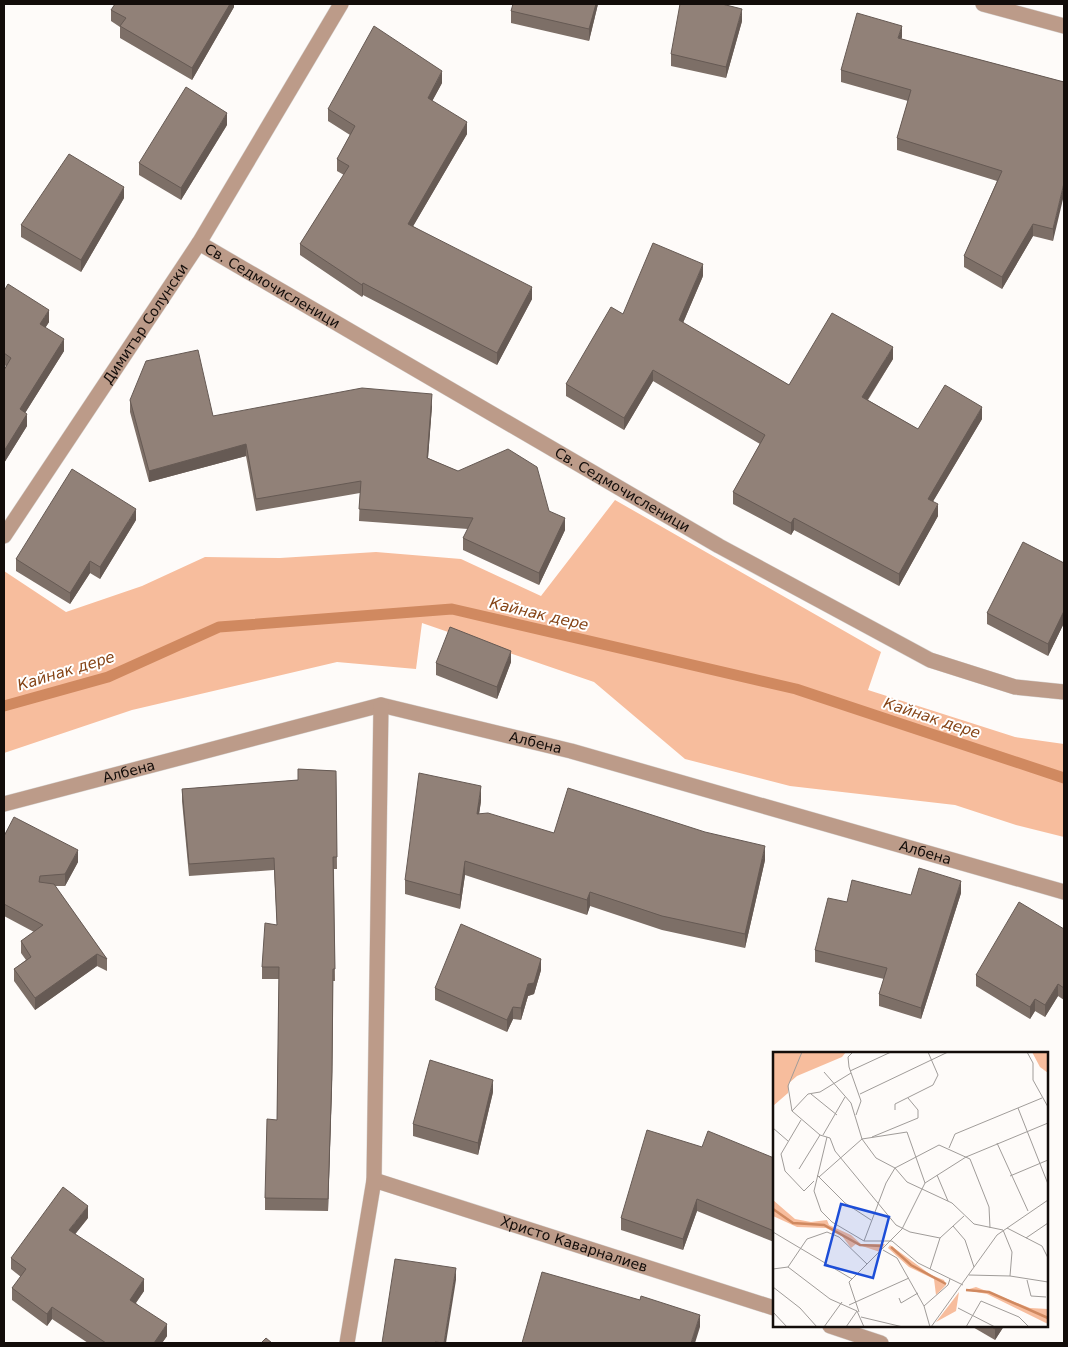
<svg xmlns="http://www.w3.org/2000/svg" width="1068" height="1347" viewBox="0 0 1068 1347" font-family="'DejaVu Sans',sans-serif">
<rect width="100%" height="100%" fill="#fefbf9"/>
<path fill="#f7bd9d" d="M615,500L881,652L868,690L1015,737L1064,744V837L1016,825L955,805L790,786L685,759L594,682L422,623L416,669L337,662L132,710L4,753V571L66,612L142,586L205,557L280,558L376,552L461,559L541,596Z"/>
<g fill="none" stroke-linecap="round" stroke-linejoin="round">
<path stroke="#d08960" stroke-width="11" d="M4,706L108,677L219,627L452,609L796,689L1064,778"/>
<defs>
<g id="street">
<path d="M983,4L1064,26"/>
<path id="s1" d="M199,243L719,546L930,660L1015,687L1064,692"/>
<path id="s2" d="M4,536L199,243L341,4"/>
<path id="s3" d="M4,804L381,705L571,751L1064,892"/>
<path id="s4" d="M374,1180L774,1308"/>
<path d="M830,1326L881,1343"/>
<path d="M347,1343L374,1180L381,705"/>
</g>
</defs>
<use href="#street" stroke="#d8d5d3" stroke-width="16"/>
<use href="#street" stroke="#bc9b89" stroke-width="15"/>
</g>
<g fill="#7d6f67">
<path d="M234,4V7L192,80L120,38V27L111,21V10Z"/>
<path d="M598,4L589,41L511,23V11Z"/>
<path d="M742,21L726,78L671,66V54Z"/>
<path d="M902,37L901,39L1064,82L1053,241L1033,236L1002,289L964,267V256L997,181L897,150V138L908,101L841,82V70Z"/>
<path d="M442,83L432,101L467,134L413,226L532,299L497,365L363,295L362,297L300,255V244L344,175L337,171V159L350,135L328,121V109Z"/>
<path d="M227,125L181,200L139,175V163Z"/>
<path d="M124,198L81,272L21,237V225Z"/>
<path d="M703,276L683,323L789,385L893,359L868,400L918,429L982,419L933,501L938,516L899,586L794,530L791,535L733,504V492L760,444L653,381L624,430L566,396V384Z"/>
<path d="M4,291L49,322L45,328L64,351L25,413L27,426L4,463V370L6,366L4,365Z"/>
<path d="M130,400L213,416L432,406L428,458L549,511L565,530L539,585L463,550V538L468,529L359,521L360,493L256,511L246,456L149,482L130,412Z"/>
<path d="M136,520L100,579L90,573L70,604L16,571V559Z"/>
<path d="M1064,563V623L1048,656L987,624V613Z"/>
<path d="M511,662L497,699L436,675V663Z"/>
<path d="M298,769L336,771L337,869H334L335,981H333L332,1084L328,1211L265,1210V1198L277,1120L279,979H262V967L277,925L274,870L189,876L182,801V789L298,780Z"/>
<path d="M481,801L479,814L554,833L765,860L745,948L662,930L590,906L587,915L465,875L460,909L405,894V880Z"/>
<path d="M4,836L78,862L65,886H55L107,959V971L97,966L35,1010L14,981V969L26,960L21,953V941L34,932L4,916Z"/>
<path d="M961,893L921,1019L879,1006V994L884,979L815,962V950L847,902L911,895Z"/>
<path d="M1064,929V1000L1058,996L1045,1017L1035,1011L1030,1019L976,986V975Z"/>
<path d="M541,970L534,994L528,996L521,1020L513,1019L507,1032L435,1000V988Z"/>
<path d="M493,1092L478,1155L413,1136V1124Z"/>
<path d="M774,1158V1242L697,1211L683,1250L621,1230V1218Z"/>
<path d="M88,1218L75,1234L144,1291L136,1303L167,1336L162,1343H88L52,1319L47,1326L12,1300V1288L21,1277L11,1269V1258Z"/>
<path d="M971,1326H1004L995,1340Z"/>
</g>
<g fill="#665a54">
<path d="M230,4H234V7L192,80V68Z"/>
<path d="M596,4H598L589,41V29Z"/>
<path d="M742,9V21L726,78V67Z"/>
<path d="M902,26V37L898,50V38Z"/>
<path d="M442,71V83L428,109V98Z"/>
<path d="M227,113V125L181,200V188Z"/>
<path d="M467,122V134L408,235V224Z"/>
<path d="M1064,183V195L1053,241V229Z"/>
<path d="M124,187V198L81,272V260Z"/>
<path d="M1033,224V236L1002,289V277Z"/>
<path d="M703,264V276L679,332V320Z"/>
<path d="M363,283V295L362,297V285Z"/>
<path d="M532,287V299L497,365V353Z"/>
<path d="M49,310V322L40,336V324Z"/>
<path d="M64,339V351L20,421V409Z"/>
<path d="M893,347V359L862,408V397Z"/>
<path d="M653,370V381L624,430V418Z"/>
<path d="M432,394V406L427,470V458Z"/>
<path d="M982,407V419L928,510V499Z"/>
<path d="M27,414V426L4,463V451Z"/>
<path d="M246,444V456L149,482V471Z"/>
<path d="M938,504V516L899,586V574Z"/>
<path d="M136,509V520L100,579V567Z"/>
<path d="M565,518V530L539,585V573Z"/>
<path d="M794,518V530L791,535V523Z"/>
<path d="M90,561V573L70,604V593Z"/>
<path d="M1064,611V623L1048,656V644Z"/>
<path d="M511,651V662L497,699V687Z"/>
<path d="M481,786V801L477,828V814Z"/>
<path d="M765,846V860L745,948V934Z"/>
<path d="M78,850V862L65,886V874Z"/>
<path d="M465,861V875L460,909V895Z"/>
<path d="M961,881V893L921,1019V1008Z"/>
<path d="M590,892V906L587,915V900Z"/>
<path d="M97,954V966L35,1010V998Z"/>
<path d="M541,959V970L534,994L528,996L521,1020V1008L528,984Z"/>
<path d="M333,969L332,1084L328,1211V1199Z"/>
<path d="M1058,984V996L1045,1017V1005Z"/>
<path d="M1035,999V1011L1030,1019V1007Z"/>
<path d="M513,1007V1019L507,1032V1020Z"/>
<path d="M493,1080V1092L478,1155V1143Z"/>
<path d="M697,1199V1211L683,1250V1239Z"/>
<path d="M88,1206V1218L69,1242V1230Z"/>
<path d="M456,1268V1280L446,1343H444Z"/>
<path d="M144,1279V1291L130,1311V1300Z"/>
<path d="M52,1307V1319L47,1326V1314Z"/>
<path d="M700,1315V1327L695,1343H691Z"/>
<path d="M167,1324V1336L162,1343H154Z"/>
<path d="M997,1326H1004L995,1340V1329Z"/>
</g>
<g fill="#918178" stroke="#665a54">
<path d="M115,4H230L192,68L120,26L126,18L111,10Z"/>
<path d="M513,4H596L589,29L511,11Z"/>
<path d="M680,4H722L742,9L726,67L671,54Z"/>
<path d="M857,13L902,26L898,38L1064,82V183L1053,229L1033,224L1002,277L964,256L1002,171L897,138L911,90L841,70Z"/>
<path d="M374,26L442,71L428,98L467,122L408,224L532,287L497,353L363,283L362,285L300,244L349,166L337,159L355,126L328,109Z"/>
<path d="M186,87L227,113L181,188L139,163Z"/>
<path d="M69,154L124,187L81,260L21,225Z"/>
<path d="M653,243L703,264L679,320L789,385L832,313L893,347L862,397L918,429L945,385L982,407L928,499L938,504L899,574L794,518L791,523L733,492L765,435L653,370L624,418L566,384L611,307L623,314Z"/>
<path d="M8,284L49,310L40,324L64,339L20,409L27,414L4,451V370L11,358L4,353V291Z"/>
<path d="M198,350L213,416L362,388L432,394L427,458L458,471L508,449L537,467L549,511L565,518L539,573L463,538L473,518L359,509L361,481L256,499L246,444L149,471L130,400L146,361Z"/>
<path d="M72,469L136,509L100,567L90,561L70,593L16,559Z"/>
<path d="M1023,542L1064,563V611L1048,644L987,613Z"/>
<path d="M450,627L511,651L497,687L436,663Z"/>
<path d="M298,769L336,771L337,857H333L335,969H333L332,1073L328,1199L265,1198L267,1119L277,1120L279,967H262L265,923L277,925L274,858L189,864L182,789L298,780Z"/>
<path d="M419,773L481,786L477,814L488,813L554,833L568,788L705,832L765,846L745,934L662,916L590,892L587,900L465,861L460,895L405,880Z"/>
<path d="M14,817L78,850L65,874L40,876L39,882L54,884L107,959L97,954L35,998L14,969L31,957L21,941L43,925L4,904V836Z"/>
<path d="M919,868L961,881L921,1008L879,994L887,968L815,950L828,898L847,902L852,880L911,895Z"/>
<path d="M1019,902L1064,929V988L1058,984L1045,1005L1035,999L1030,1007L976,975Z"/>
<path d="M461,924L541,959L534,983L528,984L521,1008L513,1007L507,1020L435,988Z"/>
<path d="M430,1060L493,1080L478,1143L413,1124Z"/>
<path d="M647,1130L702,1147L708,1131L774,1158V1231L697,1199L683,1239L621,1218Z"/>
<path d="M63,1187L88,1206L69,1230L144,1279L130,1300L167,1324L154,1343H106L52,1307L47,1314L12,1288L26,1269L11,1258Z"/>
<path d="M395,1259L456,1268L444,1343L435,1342V1343H382Z"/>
<path d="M542,1272L640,1300L641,1296L700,1315L691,1343H522Z"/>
<path d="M990,1326H997L995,1329Z"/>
<path d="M266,1338L272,1343H261Z"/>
</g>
<g text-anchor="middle" stroke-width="4" stroke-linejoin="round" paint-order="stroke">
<g font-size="14" fill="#130d0a" stroke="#fff">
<text dy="5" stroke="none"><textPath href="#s1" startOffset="85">Св. Седмочисленици</textPath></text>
<text dy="5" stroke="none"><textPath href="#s2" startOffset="255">Димитър Солунски</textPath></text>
<text dy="5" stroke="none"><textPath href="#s1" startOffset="490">Св. Седмочисленици</textPath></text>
<text dy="5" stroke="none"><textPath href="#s3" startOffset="549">Албена</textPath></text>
<text dy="5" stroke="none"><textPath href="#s3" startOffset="129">Албена</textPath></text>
<text dy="5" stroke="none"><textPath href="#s3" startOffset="954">Албена</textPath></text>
<text dy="5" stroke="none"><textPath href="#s4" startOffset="210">Христо Каварналиев</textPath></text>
</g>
<g font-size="15" font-style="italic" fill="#854315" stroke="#fff">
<text transform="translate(539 614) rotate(13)" y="5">Кайнак дере</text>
<text transform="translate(66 671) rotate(-17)" y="5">Кайнак дере</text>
<text transform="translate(932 718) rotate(18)" y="5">Кайнак дере</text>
</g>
</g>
<g transform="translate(773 1052)">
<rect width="275" height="275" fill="#fefbf9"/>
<path d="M0,0H73L69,5L24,24L16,31L15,41L0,54ZM259,0H275V21L267,15ZM0,148L22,167L38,170L54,168L56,173L78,183L88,192H112L107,200L83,192L78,196L69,184L53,176L24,175L0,164ZM117,193L158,223L171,228L173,233L163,243L161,227L136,215L115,196ZM203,235L257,256L275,257V272L214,242L193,238ZM186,240L183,259L163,270L177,252Z" fill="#f7bd9d"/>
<path fill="none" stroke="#d08960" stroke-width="2.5" d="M0,157L20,171L51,173L87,193L109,194M118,195L138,213L173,232M193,238L216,240L275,266"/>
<path fill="none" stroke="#a09c99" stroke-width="1" d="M29,0L15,34L19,59L47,83L57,86L62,99L123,173L137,180L167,186M80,0L75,5L76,15L88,49L83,63M254,0L260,11V28L275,55M77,19L118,0M51,20L78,51L89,87L103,106L122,116L134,130L179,151L201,172L230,178M38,42L64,63M87,42L175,0M245,56L275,132M122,58V52L160,33L165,23L155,0M19,59L35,42L47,40L78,21M28,68L8,102L12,119L31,139L41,129M0,76L15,89M50,83L72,45M54,85L41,139L48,159L59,170L91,189H119L145,211L190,233M99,85L145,66V58L135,46M224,91L255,159M176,96L182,82L269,46M26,117L47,83M44,123L72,151L98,168M164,123L175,149M237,124L275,108M46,125L89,87L134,80L152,131M180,174L192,188L201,215M234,176L269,194L275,206M230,178L239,200L237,224M0,180L79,227M253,186L275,171M91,189L113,131L122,116L166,93L197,107L216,155L217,176M110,198L124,206L151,254L157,275M15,215L57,247L84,259L91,275M0,217L15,215L34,187L54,180L66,185L94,212M157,217L167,186L191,164M196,223L237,224L275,230M79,227L129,177L152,131L193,105L275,71M79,227L76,230L86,260M254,228L258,244L273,245M0,235L27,256L44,275M126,246L128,251L145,241M76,253L136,226M151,254L175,233L177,227M185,256L222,275M0,260L14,275M88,265L130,275M51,275L69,250M73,275L84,259M158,275L224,183L275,148M193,275L208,249L246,265L256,275"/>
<path fill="#1d4ed8" fill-opacity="0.15" stroke="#1d4ed8" stroke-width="2.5" d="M68,152L116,165L100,226L52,213Z"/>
<rect width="275" height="275" fill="none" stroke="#130d0a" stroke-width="2.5"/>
</g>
<rect width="1068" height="1347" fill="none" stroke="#130d0a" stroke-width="10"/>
</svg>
